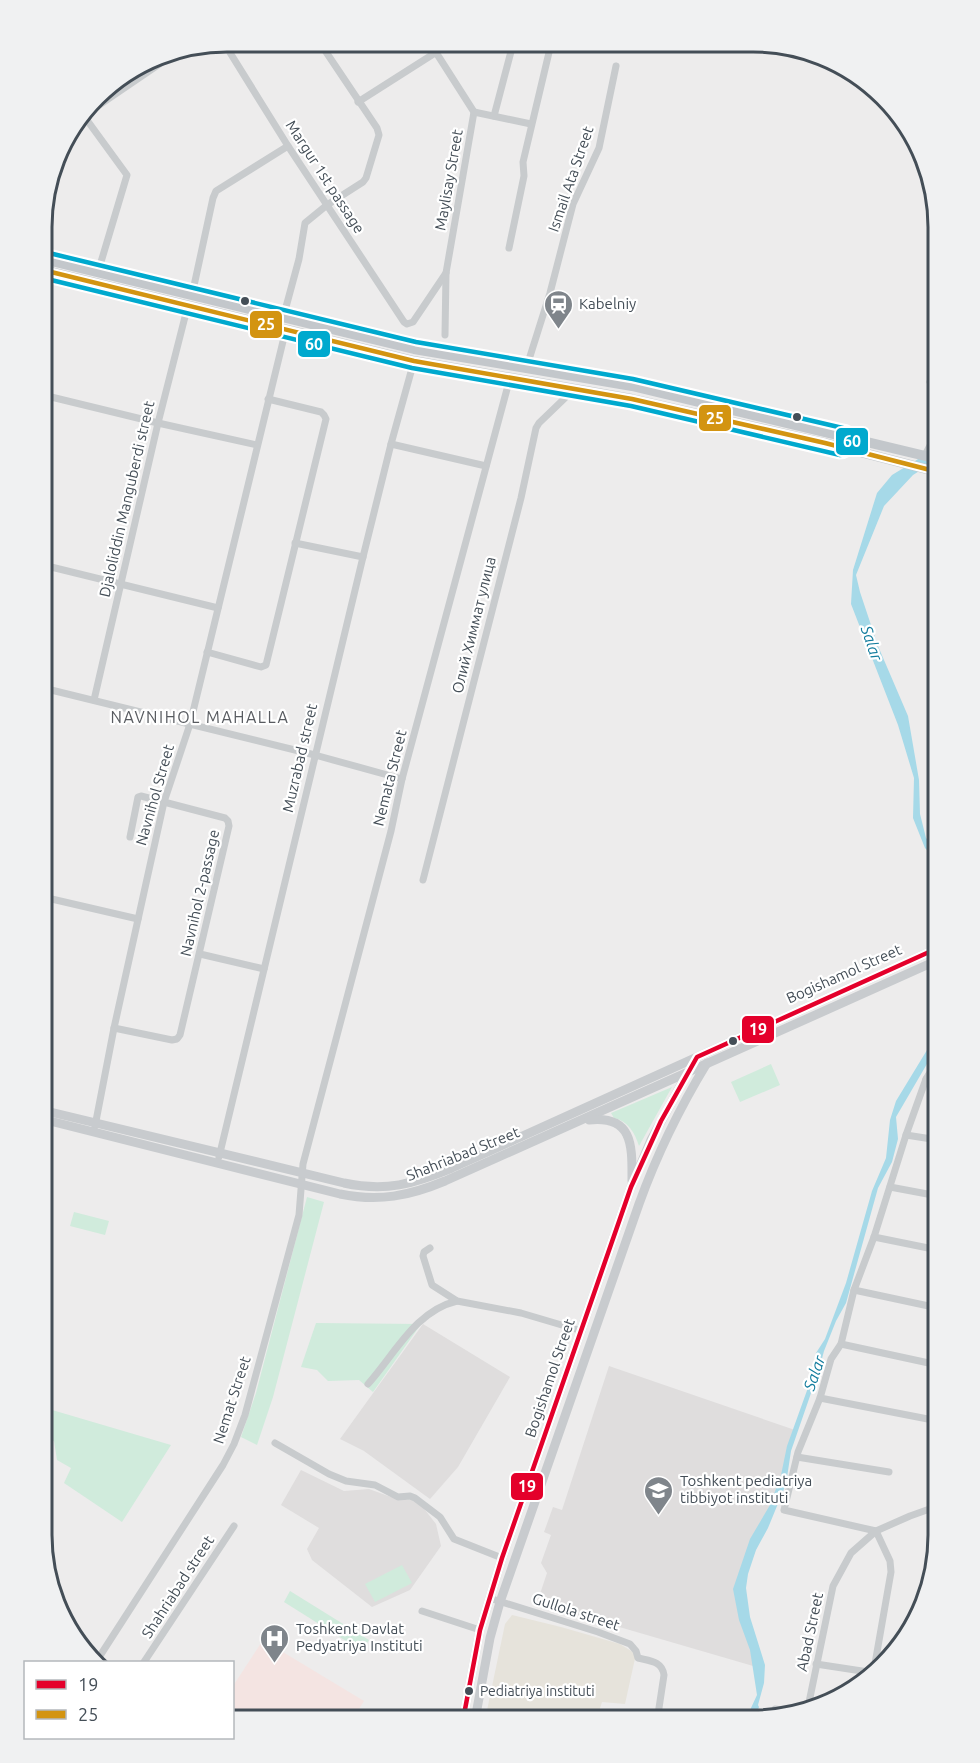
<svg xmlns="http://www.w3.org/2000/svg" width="980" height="1763" viewBox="0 0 980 1763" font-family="Ubuntu,sans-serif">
<rect width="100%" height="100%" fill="#edecec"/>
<path fill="#e6e3db" d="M512,1615L561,1627L620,1644L636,1654L625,1704L602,1702L596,1721L485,1720L505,1624Z"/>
<g fill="#dfdddd">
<path d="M423,1324L510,1377L458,1467L430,1499L364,1451L340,1439Z"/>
<path d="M609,1366L795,1430L783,1479L740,1591L760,1668L537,1603L547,1573L541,1563L551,1535L544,1532L553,1507L562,1510Z"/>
<path d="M301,1470L344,1491L369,1489L391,1497L418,1501L436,1524L441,1546L410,1590L372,1607L312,1560L307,1549L319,1528L281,1505Z"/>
</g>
<path fill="#f4e4e2" d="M263,1640L364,1701L352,1720L233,1719V1686Z"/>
<g fill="#d0ebdc">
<path d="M771,1064L780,1085L740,1102L731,1082Z"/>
<path d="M672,1087L639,1146C635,1133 628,1121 614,1118L611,1113Z"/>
<path d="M307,1197L324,1202L273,1397L257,1445L241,1437L256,1393Z"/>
<path d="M74,1212L109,1221L105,1235L70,1226Z"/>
<path d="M316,1323L421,1324L373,1392L359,1380L328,1381L317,1370L301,1367Z"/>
<path d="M42,1407L171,1445L122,1522L64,1483L71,1468L57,1460L54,1441L42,1436Z"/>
<path d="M402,1565L412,1583L375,1602L365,1584Z"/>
<path d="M290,1591L369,1640L362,1651L284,1602Z"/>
</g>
<g fill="#a6d9e8">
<path d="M938,447V459L913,475L884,506L856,575L860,592L878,646L908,716L919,780L920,814L926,838L938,851V862L925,848L913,818L914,778L898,725L851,604L853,570L877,493L892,475Z"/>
<path d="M938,1032V1045L896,1117L898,1139L892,1162L878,1188L846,1303L836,1321L824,1351L819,1370L791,1451L786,1484L768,1528L756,1550L748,1574L746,1588L750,1617L765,1665L764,1683L758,1705L759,1707L754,1721H745L757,1695L750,1650L739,1620L733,1589L750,1539L770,1505L781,1475L787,1446L814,1371L816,1353L825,1339L846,1283L872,1191L886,1158L890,1120L896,1101Z"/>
</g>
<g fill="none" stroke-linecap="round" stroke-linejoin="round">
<g stroke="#c8cbcd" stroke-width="7">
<path d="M224,43L288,146L404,322L407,324L413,322L446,273"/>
<path d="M430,43L474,112L446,273L445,335"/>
<path d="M358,102L435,53"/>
<path d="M474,112L531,124"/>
<path d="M83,116L177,52"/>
<path d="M84,116L127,175L98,272"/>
<path d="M494,116L513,44"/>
<path d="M509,248L524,176L523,162L551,44"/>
<path d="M192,295L213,198L216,191L288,146"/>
<path d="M283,318L299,259L305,223L327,205L363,182L366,178L379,135L377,128L320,43"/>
<path d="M526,369L550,293L573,204L599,148L616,66"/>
<path d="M930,382L938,375"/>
<path d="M43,395L158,423L257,445"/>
<path d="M391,444L486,466"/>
<path d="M925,455L932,442L938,439"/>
<path d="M295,543L363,557"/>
<path d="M43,565L218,608"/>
<path d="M207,652L261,667L266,665L326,419L324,415L321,412L268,399"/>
<path d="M43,688L315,755L402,779"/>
<path d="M94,700L158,423L188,305"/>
<path d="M938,831L936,825L938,805"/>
<path d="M423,880L521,498L536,428L539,423L565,398L570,388"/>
<path d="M43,897L138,919"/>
<path d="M200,954L264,969"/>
<path d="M114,1028L172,1040L177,1039L180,1035L229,826L228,821L225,818L141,796L138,797L130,837"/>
<path d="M926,1079L938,1082"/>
<path d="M95,1126L114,1028L164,802L190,724L286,329"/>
<path d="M906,1135L938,1140"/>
<path d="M219,1157L363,557L391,444L414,361"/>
<path d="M890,1187L938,1196"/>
<path d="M874,1237L938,1250"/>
<path d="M430,1248L424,1252L423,1256L432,1285L457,1301L521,1313L582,1331"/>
<path d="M854,1290L938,1308"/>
<path d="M841,1344L938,1365"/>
<path d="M368,1384C395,1354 415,1311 457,1301"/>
<path d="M820,1398L938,1421"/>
<path d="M275,1443L329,1474L346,1481L375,1485L398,1497L410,1496L415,1498L440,1517L454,1539L502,1558"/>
<path d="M797,1457L889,1472"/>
<path d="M489,1598L598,1632L630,1644L636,1651L638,1658C650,1661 662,1661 664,1675L657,1721"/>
<path d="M422,1611L480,1630"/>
<path d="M96,1662L223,1465L234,1444L245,1415L299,1215L303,1164L391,831L402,779L510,378"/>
<path d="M144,1662L234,1526"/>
<path d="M816,1664L875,1673"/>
<path d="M873,1675L891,1572L890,1561L876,1531L784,1510L798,1452L820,1398L831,1359L841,1344L854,1290L874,1237L906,1135L926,1079L938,1059"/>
<path d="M807,1712L833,1586L851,1553L876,1531L910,1516L938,1506"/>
<path d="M771,1718L775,1709L800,1713"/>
</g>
<g stroke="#c8cbce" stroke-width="9">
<path d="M42,1110L344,1183C386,1192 413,1184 452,1168L938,948"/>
<path d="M42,1119L340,1194C379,1202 409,1196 445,1181L938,960"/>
<path d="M589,1120C634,1115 632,1147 632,1181"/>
<path d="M463,1720L480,1630L502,1558L631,1187L651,1140L688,1072"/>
<path d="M475,1720L490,1638L500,1602L639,1204C657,1154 679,1109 707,1063"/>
</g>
<g stroke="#c3c7cb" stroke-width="10">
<path d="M43,259L414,349L632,386L938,459"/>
<path d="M43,270L414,361L632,399L825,443L938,472"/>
</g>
<defs>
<path id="bus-1" d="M463,1720L480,1630L502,1558L631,1187L661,1121L697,1057L938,948"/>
<path id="bus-2" d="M43,270L414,361L632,399L825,443L938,472"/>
<path id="bus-3" d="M43,278L412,368L631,406L840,455C851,455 854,440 851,431L847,429L633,379L416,342L45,252"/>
</defs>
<use href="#bus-1" stroke="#fff" stroke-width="9"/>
<use href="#bus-2" stroke="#fff" stroke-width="9"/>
<use href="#bus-3" stroke="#fff" stroke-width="9"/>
<use href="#bus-1" stroke="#e4002b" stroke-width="4.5"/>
<use href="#bus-2" stroke="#d39411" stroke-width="4.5"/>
<use href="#bus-3" stroke="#00a9ce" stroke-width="4.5"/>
</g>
<defs>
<symbol id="station-pin" viewBox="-11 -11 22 30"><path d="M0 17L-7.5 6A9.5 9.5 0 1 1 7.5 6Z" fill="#7f858b" stroke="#fff"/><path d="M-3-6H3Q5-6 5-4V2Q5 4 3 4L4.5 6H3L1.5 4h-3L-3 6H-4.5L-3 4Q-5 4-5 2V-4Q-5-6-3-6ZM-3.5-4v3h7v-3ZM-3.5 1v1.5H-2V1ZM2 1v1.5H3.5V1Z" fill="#fff"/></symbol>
<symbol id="university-pin" viewBox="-11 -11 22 30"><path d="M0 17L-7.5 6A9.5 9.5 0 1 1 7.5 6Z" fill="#7f858b" stroke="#fff"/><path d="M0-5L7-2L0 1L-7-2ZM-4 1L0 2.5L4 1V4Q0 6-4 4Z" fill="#fff"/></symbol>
<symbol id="hospital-pin" viewBox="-11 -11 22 30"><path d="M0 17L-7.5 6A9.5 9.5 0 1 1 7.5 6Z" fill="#7f858b" stroke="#fff"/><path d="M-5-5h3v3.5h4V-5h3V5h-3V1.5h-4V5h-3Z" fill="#fff"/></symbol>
</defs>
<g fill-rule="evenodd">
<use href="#station-pin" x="542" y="288" width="33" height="45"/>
<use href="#university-pin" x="642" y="1474" width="33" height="45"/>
<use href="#hospital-pin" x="258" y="1622" width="33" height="45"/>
</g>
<g fill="#444e57" stroke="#fff" stroke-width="2">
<circle cx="245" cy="301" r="5"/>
<circle cx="797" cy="417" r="5"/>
<circle cx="733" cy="1041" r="5"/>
<circle cx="469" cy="1691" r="5"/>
</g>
<g text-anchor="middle" stroke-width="4.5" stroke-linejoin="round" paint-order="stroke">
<g font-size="14" fill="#444e57" stroke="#fff" text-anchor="start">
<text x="480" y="1696">Pediatriya instituti</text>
</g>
<g font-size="15" fill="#444e57" stroke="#fff">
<text transform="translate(325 177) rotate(57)" y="5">Margur 1st passage</text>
<text transform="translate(571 179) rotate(-71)" y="5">Ismail Ata Street</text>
<text transform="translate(449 180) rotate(-80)" y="5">Maylisay Street</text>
<text transform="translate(127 499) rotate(-77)" y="5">Djaloliddin Manguberdi street</text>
<text transform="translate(474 625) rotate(-76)" y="5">Олий Химмат улица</text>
<text transform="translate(300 758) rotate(-77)" y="5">Muzrabad street</text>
<text transform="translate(390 778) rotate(-76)" y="5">Nemata Street</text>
<text transform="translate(155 795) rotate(-74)" y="5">Navnihol Street</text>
<text transform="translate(200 893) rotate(-77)" y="5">Navnihol 2-passage</text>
<text transform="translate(844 974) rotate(-24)" y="5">Bogishamol Street</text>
<text transform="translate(463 1154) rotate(-22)" y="5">Shahriabad Street</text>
<text transform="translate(550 1378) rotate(-71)" y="5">Bogishamol Street</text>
<text transform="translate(232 1400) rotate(-72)" y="5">Nemat Street</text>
<text transform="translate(178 1587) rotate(-57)" y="5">Shahriabad street</text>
<text transform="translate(576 1612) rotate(18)" y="5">Gullola street</text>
<text transform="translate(810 1632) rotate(-78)" y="5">Abad Street</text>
</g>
<g font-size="15" fill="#444e57" stroke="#fff" text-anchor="start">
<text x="579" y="309">Kabelniy</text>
<text x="680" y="1486">Toshkent pediatriya<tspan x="680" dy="17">tibbiyot instituti</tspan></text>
<text x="296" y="1634">Toshkent Davlat<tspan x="296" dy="17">Pedyatriya Instituti</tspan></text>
</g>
<g font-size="16" font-style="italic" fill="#127c9d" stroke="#fff">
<text transform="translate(872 643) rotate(71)" y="6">Salar</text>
<text transform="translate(814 1373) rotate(-71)" y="6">Salar</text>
</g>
<g font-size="16" letter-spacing="1.5" fill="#585b60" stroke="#fff">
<text x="200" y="723">NAVNIHOL MAHALLA</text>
</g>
</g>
<path d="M0 0H980V1763H0ZM227 52H753A175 175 0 0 1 928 227V1535A175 175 0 0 1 753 1710H227A175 175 0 0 1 52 1535V227A175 175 0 0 1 227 52Z" fill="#f0f1f2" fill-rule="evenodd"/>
<path fill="none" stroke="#444e57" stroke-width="3" d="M227 52H753A175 175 0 0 1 928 227V1535A175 175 0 0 1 753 1710H227A175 175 0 0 1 52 1535V227A175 175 0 0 1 227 52Z"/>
<g stroke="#fff" stroke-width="2">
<rect x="249" y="310" width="34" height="29" rx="6" fill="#d39411"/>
<rect x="297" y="330" width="34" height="28" rx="6" fill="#00a9ce"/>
<rect x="698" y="404" width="34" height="28" rx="6" fill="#d39411"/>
<rect x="835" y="427" width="34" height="29" rx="6" fill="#00a9ce"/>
<rect x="741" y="1015" width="34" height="29" rx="6" fill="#e4002b"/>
<rect x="510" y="1472" width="34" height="29" rx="6" fill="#e4002b"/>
</g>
<g font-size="16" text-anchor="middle" font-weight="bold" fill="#fff">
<text x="266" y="330">25</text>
<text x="314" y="350">60</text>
<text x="715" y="424">25</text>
<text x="852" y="447">60</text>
<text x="758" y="1035">19</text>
<text x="527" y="1492">19</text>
</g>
<rect x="24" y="1661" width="210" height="78" fill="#ffffff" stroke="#b4b8bc" stroke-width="1.5"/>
<rect x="36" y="1680" width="30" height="9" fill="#e4002b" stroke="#b4b8bc" stroke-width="1.5"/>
<text x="78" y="1691" font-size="18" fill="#444e57">19</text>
<rect x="36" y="1710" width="30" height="9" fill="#d39411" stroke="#b4b8bc" stroke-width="1.5"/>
<text x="78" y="1721" font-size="18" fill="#444e57">25</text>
</svg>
